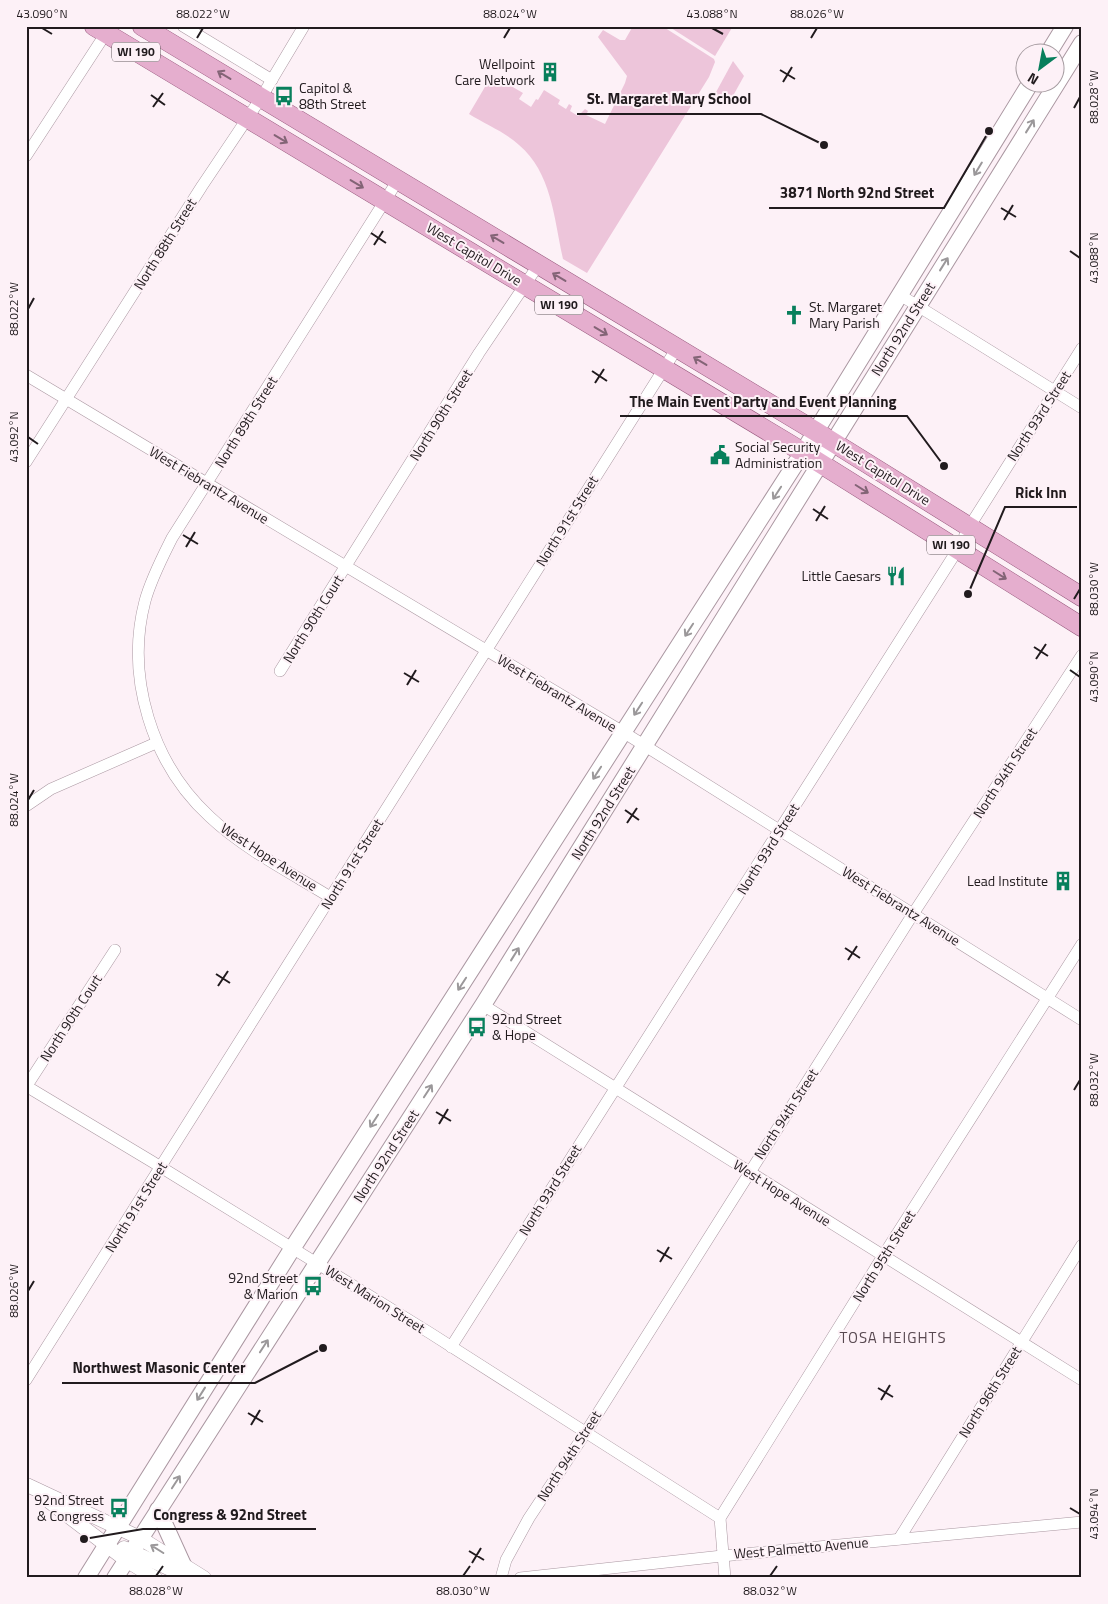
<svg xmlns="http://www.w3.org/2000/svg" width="1108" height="1604" viewBox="0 0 1108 1604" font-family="'Titillium Web',sans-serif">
<rect width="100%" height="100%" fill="#fdf1f7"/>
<g fill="#edc5da">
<path d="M633,26H662L714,59L715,62L709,77L587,273L563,259C554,219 552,173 519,145C505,132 485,124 469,114L492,75L523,93L519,99L531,107L536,99L538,100L544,90L560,100L558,104L566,109L569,104L572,106L570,111L578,116L585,109L588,111L586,115L605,124L625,83L627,76L598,37L603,30L620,40H625Z"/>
<path d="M668,26H733L715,56Z"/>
<path d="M733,61L744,76L729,103L715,94Z"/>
</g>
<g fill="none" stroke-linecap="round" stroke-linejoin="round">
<defs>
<g id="minor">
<path d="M183,26L272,80"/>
<path d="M26,156L108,30"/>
<path d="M900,295L1082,408"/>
<path d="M26,375L623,732L1082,1020"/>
<path d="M26,462L202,186L261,98L304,26"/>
<path d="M280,671L479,353L539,264"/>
<path d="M26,806L51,789L156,743"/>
<path d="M330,897C291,873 244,849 210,817C152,764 125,677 145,601C151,579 162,558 172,538L398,180"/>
<path d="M483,1005L1082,1380"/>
<path d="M26,1086L151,1161L430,1333L720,1518"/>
<path d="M26,1087L115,950"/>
<path d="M451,1347L958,549L971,524L1082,348"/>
<path d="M26,1380L677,348"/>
<path d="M899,1539L1082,1245"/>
<path d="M501,1578L506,1560L529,1518L586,1432L913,914L1082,655"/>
<path d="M520,1578L722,1556L1082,1522"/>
<path d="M725,1578L720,1518L883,1256L1082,944"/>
</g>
<g id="tertiary">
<path d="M27,1485L140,1538L204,1578"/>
<path d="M50,1502L126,1560L155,1578"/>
<path d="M124,1548L190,1578"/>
</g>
<g id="secondary">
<path d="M1049,52L1065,26"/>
<path d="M158,1510L183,1565"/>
<path d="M86,1578L292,1249L803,452L1031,82"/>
<path d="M115,1578L483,1005L1082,43"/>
</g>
<g id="primary">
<path d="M94,26L791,445L1082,627"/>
<path d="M142,26L815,431L1082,597"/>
</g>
</defs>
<use href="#minor" stroke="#aa97a1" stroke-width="12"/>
<use href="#tertiary" stroke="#aa97a1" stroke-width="15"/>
<use href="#secondary" stroke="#aa97a1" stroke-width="18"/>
<use href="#primary" stroke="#95577b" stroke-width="20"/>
<use href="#minor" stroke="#fff" stroke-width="11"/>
<use href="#tertiary" stroke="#fff" stroke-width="14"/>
<use href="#secondary" stroke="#fff" stroke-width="16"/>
<use href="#primary" stroke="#e5aece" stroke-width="19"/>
</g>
<defs><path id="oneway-shaft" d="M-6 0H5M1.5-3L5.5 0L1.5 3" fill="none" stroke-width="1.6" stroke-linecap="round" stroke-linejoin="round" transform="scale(1.25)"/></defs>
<g stroke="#836476">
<use href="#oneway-shaft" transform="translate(224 75) rotate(-149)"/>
<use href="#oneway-shaft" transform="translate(281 139) rotate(31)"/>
<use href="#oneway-shaft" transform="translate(357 184) rotate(31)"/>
<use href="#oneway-shaft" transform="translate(497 239) rotate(-149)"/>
<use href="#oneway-shaft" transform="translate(559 277) rotate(-149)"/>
<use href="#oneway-shaft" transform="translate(601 331) rotate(31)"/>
<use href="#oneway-shaft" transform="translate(700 361) rotate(-149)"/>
<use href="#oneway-shaft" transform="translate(862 489) rotate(32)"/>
<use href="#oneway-shaft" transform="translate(1000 575) rotate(32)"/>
</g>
<g stroke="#9b989a">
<use href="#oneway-shaft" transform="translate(1030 126) rotate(-58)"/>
<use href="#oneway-shaft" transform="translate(978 169) rotate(121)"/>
<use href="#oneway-shaft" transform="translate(944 264) rotate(-58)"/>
<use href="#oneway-shaft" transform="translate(777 493) rotate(123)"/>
<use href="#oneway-shaft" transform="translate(689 630) rotate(123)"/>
<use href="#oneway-shaft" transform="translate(638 709) rotate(123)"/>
<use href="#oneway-shaft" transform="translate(597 773) rotate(123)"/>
<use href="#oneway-shaft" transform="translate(515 954) rotate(-58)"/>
<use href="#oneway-shaft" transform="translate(462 984) rotate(123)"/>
<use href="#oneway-shaft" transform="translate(428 1091) rotate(-57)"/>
<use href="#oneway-shaft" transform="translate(374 1121) rotate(123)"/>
<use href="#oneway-shaft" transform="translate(264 1346) rotate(-57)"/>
<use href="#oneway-shaft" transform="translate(201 1394) rotate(122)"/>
<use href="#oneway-shaft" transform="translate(176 1482) rotate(-57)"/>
<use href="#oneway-shaft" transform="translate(157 1549) rotate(-148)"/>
</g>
<path fill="none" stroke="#211b1e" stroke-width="2" d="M42,28L52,34M712,28L723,34M197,38L203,28M504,38L510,28M811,38L817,28M780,70L795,79M783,82L792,67M151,95L165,105M153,107L163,93M1074,108L1080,97M1001,208L1016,217M1004,220L1013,205M371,233L386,243M374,245L383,231M1070,251L1080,258M28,309L34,298M592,371L607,381M595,383L604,369M28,437L38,444M813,509L828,519M816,521L825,506M183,535L198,544M186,547L195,532M1074,599L1080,589M1034,647L1048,656M1036,659L1046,644M1070,670L1080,677M404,673L419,682M407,685L416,670M28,800L34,790M625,810L639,820M627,823L637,808M845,948L860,958M848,960L857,946M216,974L230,983M218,986L228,971M1074,1090L1080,1080M436,1112L451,1121M439,1124L448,1109M657,1250L672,1259M660,1262L669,1247M28,1291L34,1281M878,1388L893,1397M881,1400L890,1385M248,1413L263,1422M251,1425L260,1410M1070,1508L1080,1514M469,1551L484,1560M472,1563L481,1548M156,1576L163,1566M463,1576L470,1566M770,1576L777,1566"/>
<defs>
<symbol id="building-bare" viewBox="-9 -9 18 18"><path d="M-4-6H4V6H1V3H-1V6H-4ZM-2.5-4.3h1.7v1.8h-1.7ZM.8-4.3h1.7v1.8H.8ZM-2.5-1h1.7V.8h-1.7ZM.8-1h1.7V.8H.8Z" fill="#087f5c" stroke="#fdf1f7" stroke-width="2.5" paint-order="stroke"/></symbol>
<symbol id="bus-bare" viewBox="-9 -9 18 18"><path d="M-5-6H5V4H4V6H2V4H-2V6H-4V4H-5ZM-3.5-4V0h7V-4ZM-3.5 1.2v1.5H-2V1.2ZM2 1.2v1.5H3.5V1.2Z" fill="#087f5c" stroke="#fdf1f7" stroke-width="2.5" paint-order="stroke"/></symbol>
<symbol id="church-bare" viewBox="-9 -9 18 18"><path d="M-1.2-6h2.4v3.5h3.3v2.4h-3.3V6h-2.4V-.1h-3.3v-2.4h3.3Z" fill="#087f5c" stroke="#fdf1f7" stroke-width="2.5" paint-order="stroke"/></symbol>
<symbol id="civic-bare" viewBox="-9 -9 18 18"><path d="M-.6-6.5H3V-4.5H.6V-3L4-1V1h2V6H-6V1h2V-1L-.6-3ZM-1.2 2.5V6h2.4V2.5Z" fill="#087f5c" stroke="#fdf1f7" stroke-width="2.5" paint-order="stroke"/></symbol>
<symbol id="restaurant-bare" viewBox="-9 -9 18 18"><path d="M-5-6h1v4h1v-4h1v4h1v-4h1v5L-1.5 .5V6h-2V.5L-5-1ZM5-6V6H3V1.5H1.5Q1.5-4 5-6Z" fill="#087f5c" stroke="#fdf1f7" stroke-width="2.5" paint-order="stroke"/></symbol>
</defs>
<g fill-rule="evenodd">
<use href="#building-bare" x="536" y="58" width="28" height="28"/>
<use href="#bus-bare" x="270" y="82" width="28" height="28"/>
<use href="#church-bare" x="780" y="301" width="28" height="28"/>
<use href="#civic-bare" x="706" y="441" width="28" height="28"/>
<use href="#restaurant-bare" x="882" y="562" width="28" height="28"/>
<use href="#building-bare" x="1049" y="867" width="28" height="28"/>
<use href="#bus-bare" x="463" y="1013" width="28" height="28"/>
<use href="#bus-bare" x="299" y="1272" width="28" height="28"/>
<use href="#bus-bare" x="105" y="1494" width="28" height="28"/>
</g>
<g text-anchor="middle" stroke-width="4" stroke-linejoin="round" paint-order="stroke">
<g fill="#fdf1f7" stroke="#635b5f" stroke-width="1">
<rect x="112" y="42.5" width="48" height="19" rx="4"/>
<rect x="535" y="295.5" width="48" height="19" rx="4"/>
<rect x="927" y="535.5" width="48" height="19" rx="4"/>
</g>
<g font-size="12" font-weight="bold" fill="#211b1e">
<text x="136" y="56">WI 190</text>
<text x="559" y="309">WI 190</text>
<text x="951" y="549">WI 190</text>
</g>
<g font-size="14" fill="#211b1e" stroke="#fdf1f7" text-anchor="end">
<text x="535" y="69">Wellpoint<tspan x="535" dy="16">Care Network</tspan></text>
<text x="299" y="93" text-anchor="start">Capitol &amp;<tspan x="299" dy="16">88th Street</tspan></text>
<text x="809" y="312" text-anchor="start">St. Margaret<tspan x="809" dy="16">Mary Parish</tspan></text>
<text x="735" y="452" text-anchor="start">Social Security<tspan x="735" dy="16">Administration</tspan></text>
<text x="881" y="581">Little Caesars</text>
<text x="1048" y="886">Lead Institute</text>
<text x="492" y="1024" text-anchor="start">92nd Street<tspan x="492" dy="16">&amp; Hope</tspan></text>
<text x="298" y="1283">92nd Street<tspan x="298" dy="16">&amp; Marion</tspan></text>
<text x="104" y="1505">92nd Street<tspan x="104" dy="16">&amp; Congress</tspan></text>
</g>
<g font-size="14" fill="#211b1e" stroke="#fdf1f7">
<text transform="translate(165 244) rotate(-58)" y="5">North 88th Street</text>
<text transform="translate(474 254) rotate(31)" y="5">West Capitol Drive</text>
<text transform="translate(903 329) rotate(-58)" y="5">North 92nd Street</text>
<text transform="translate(441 415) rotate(-58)" y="5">North 90th Street</text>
<text transform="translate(1039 416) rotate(-57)" y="5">North 93rd Street</text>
<text transform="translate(246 422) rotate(-58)" y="5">North 89th Street</text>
<text transform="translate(883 473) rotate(32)" y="5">West Capitol Drive</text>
<text transform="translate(209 485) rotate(31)" y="5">West Fiebrantz Avenue</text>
<text transform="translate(567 521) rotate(-58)" y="5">North 91st Street</text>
<text transform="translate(313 619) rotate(-58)" y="5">North 90th Court</text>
<text transform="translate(557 693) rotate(31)" y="5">West Fiebrantz Avenue</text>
<text transform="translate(1005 773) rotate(-57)" y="5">North 94th Street</text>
<text transform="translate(603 813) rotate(-58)" y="5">North 92nd Street</text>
<text transform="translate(768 849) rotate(-58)" y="5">North 93rd Street</text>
<text transform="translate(269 857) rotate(33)" y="5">West Hope Avenue</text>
<text transform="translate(352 864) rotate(-58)" y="5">North 91st Street</text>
<text transform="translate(901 906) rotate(32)" y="5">West Fiebrantz Avenue</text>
<text transform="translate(71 1018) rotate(-57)" y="5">North 90th Court</text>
<text transform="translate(786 1114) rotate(-57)" y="5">North 94th Street</text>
<text transform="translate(386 1156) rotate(-57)" y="5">North 92nd Street</text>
<text transform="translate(550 1190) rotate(-58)" y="5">North 93rd Street</text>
<text transform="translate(782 1193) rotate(32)" y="5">West Hope Avenue</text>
<text transform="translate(136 1207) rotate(-58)" y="5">North 91st Street</text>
<text transform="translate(884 1256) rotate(-58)" y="5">North 95th Street</text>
<text transform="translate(375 1299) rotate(32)" y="5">West Marion Street</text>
<text transform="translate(990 1392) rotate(-58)" y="5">North 96th Street</text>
<text transform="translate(569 1456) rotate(-57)" y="5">North 94th Street</text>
<text transform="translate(801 1548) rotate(-5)" y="5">West Palmetto Avenue</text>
</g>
<g font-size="15" letter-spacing="1" fill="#584850" stroke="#fdf1f7">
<text x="893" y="1343">TOSA HEIGHTS</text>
</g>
</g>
<path fill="none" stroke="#211b1e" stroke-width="2" d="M824 145L761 114H577M989 131L944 208H769M944 466L907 416H620M968 594L1005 507H1077M323 1348L255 1383H62M84 1539L143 1529H316"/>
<g fill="#211b1e" stroke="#fdf1f7" stroke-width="2">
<circle cx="824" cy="145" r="5"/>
<circle cx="989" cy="131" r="5"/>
<circle cx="944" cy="466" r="5"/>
<circle cx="968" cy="594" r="5"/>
<circle cx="323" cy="1348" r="5"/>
<circle cx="84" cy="1539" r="5"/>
</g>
<g font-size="15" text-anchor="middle" font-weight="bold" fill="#211b1e" stroke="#fdf1f7" stroke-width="4" stroke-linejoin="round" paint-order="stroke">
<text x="669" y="104">St. Margaret Mary School</text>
<text x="857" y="198">3871 North 92nd Street</text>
<text x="763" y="407">The Main Event Party and Event Planning</text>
<text x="1041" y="498">Rick Inn</text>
<text x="159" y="1373">Northwest Masonic Center</text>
<text x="230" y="1520">Congress &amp; 92nd Street</text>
</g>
<rect width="1108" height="1604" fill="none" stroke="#fdf1f7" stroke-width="55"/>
<g transform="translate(1040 68) rotate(212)"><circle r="24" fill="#fdf1f7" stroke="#a59ba0"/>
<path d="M0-4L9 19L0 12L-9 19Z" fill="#087f5c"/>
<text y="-8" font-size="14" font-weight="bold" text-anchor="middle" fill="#211b1e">N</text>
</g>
<rect x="28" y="28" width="1052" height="1548" fill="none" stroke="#211b1e" stroke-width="2"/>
<g font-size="12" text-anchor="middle" fill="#211b1e">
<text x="42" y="18">43.090°N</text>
<text x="203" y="18">88.022°W</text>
<text x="510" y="18">88.024°W</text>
<text x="712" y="18">43.088°N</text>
<text x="817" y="18">88.026°W</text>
<text transform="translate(1094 97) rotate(-90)" y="4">88.028°W</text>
<text transform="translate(1094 258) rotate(-90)" y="4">43.088°N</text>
<text transform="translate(14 309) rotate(-90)" y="4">88.022°W</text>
<text transform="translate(14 437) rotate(-90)" y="4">43.092°N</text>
<text transform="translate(1094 589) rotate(-90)" y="4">88.030°W</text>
<text transform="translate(1094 677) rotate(-90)" y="4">43.090°N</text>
<text transform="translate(14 800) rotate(-90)" y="4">88.024°W</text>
<text transform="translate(1094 1080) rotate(-90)" y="4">88.032°W</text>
<text transform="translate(14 1291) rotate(-90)" y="4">88.026°W</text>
<text transform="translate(1094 1514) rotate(-90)" y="4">43.094°N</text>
<text x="156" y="1595">88.028°W</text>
<text x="463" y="1595">88.030°W</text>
<text x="770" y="1595">88.032°W</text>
</g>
</svg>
